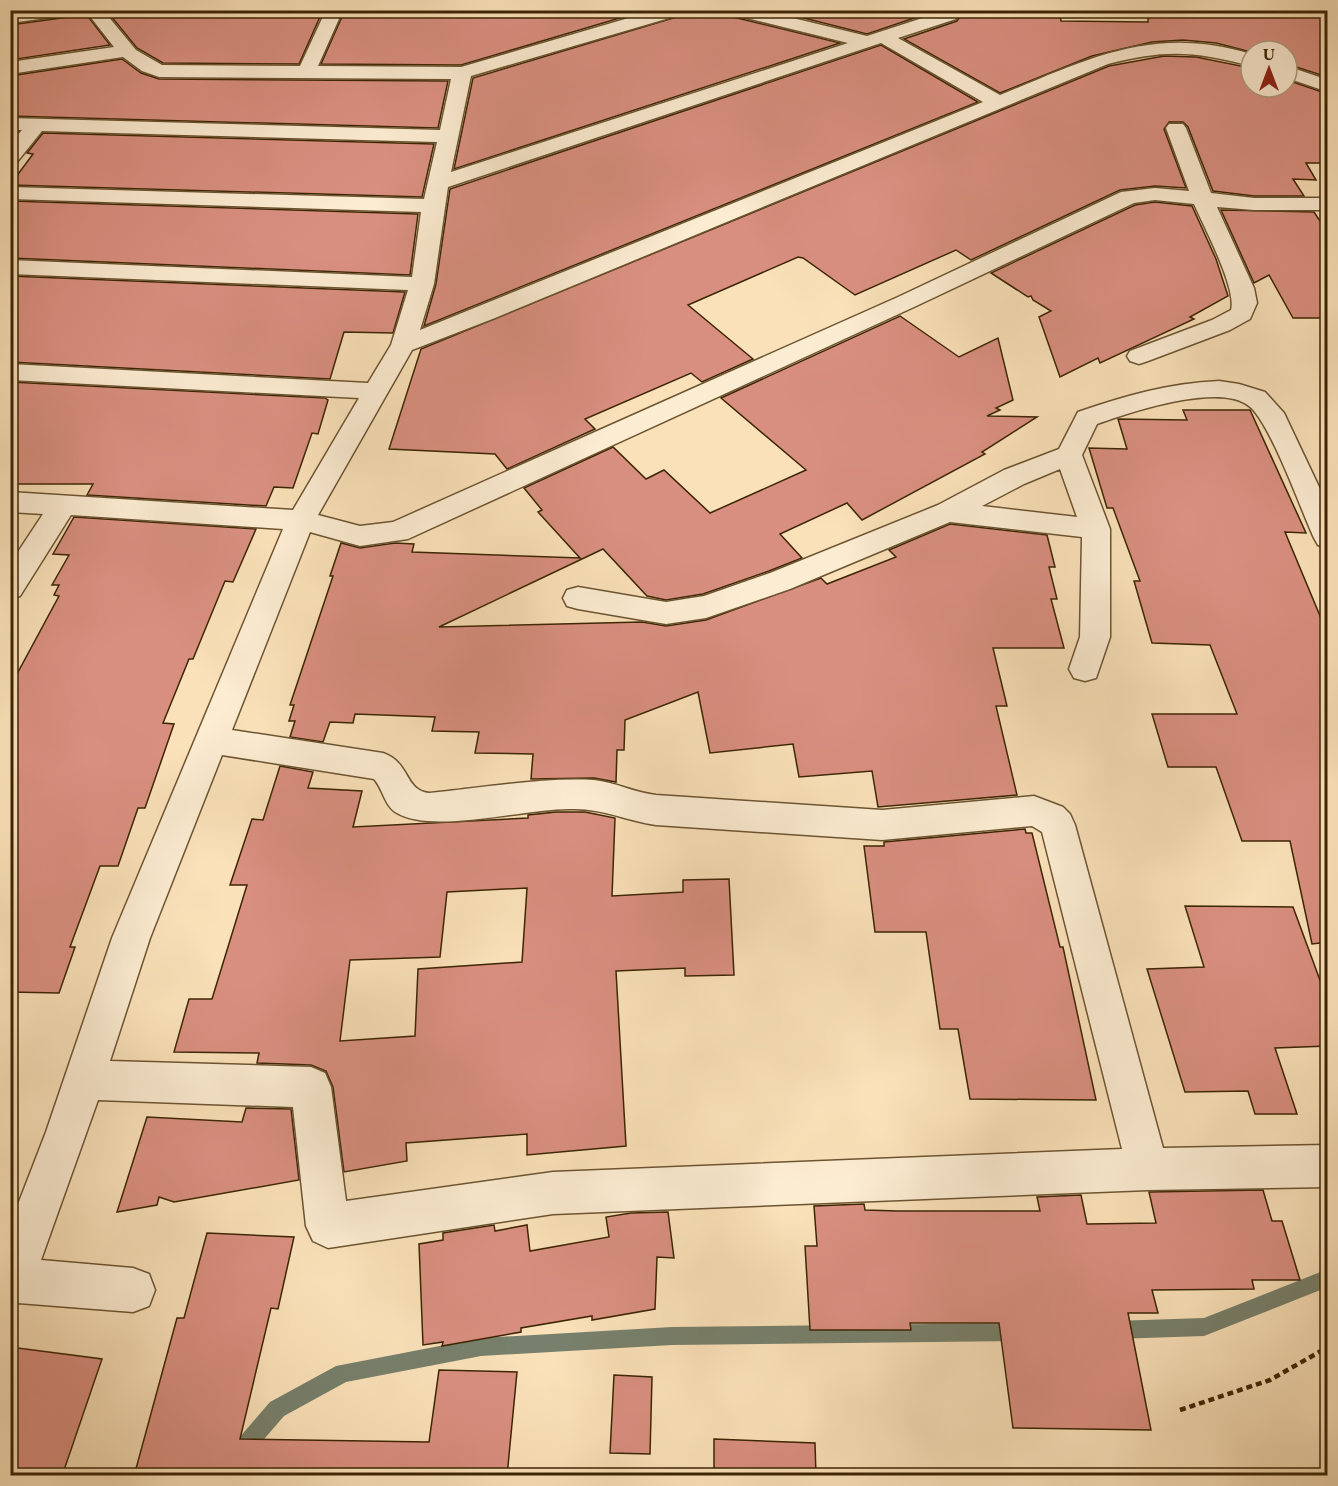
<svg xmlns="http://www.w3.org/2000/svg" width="1338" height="1486" viewBox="0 0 1338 1486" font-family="'EB Garamond',serif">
<rect width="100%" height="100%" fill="#fae1b9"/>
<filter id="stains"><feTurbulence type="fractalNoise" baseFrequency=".00333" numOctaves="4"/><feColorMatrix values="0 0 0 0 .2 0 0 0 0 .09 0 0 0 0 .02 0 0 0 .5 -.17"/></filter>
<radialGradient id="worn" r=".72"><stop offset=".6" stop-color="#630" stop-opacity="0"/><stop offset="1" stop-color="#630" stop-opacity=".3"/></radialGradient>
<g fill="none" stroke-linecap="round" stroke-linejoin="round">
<g fill="#77806c" fill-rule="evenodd">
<path d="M1328,1269V1287L1204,1336L1114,1339L1107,1337L1105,1330L1107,1323L1114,1321L1204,1318Z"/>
<path d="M1017,1323L1024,1325L1026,1332L1024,1339L1017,1341L672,1345L481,1356L346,1382L284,1416L247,1459L240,1462L233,1459L230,1452L233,1445L270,1402L336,1366L481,1338L672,1327Z"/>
</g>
</g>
<g fill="#d98f80" stroke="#3c2504" stroke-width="1.5" fill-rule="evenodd">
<path d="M79,10H83L110,45L10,60V25L69,17Z"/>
<path d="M106,10H323L299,64L163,63L137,48Z"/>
<path d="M345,10H619L620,18L461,65L321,64Z"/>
<path d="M700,10H726L729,16L840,43L454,169L473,78Z"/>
<path d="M772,10H938L867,34Z"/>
<path d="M958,10H1060L1061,21L1148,22V10L1228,16L1225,10H1328V68L1321,71L1324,76L1287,64V51L1251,52L1216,43L1183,40L1152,42L1092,56L1000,93L904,39L957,21L961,15Z"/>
<path d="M881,45L978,102L424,326L436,284L450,189Z"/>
<path d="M1164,56L1196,57L1251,68V87H1287V80L1328,94V163H1306L1316,180L1293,179L1304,196H1254L1213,191L1188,127L1183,122H1169L1164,129L1186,188L1155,186L1120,190L971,260L956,250L855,295L803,258L798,257L688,305L753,359L702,382L691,373L585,419L595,429L507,469L495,454L389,449L421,349L1109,66Z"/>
<path d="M122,59L141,73L159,79L448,81L438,128L10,116V76Z"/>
<path d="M43,133L434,144L422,197L10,185L33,154L27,153Z"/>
<path d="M10,201L418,214L410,275L10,258Z"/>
<path d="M1155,202L1192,206L1216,259L1228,296L1190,317L1194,319L1100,363L1098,358L1060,377L1039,317L1051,311L1033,300L1031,296L1028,297L991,273L1135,205Z"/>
<path d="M1221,210L1314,212L1328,233V318H1293L1269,275L1254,283Z"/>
<path d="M10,276L405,292L393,333L344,332L330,379L10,362Z"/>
<path d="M900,316L959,357L998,338L1013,400L996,408L1000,410L987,416L1037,417L982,452L985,454L862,520L847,503L780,534L802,558L769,571L703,594L666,600L647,596L603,549L439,627L642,622L666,626L706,620L821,578L827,584L896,557L889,550L950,524L1047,535L1055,567H1049L1057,599H1051L1064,648H993L1007,706H996L1017,795L878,807L872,771L799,777L793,744L710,753L698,692L625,720L624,750H617L616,782L594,778L531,779L533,754L475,753L479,732L432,731L435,717L355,714L353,723L330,722L323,742L290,737L295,721H289L294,705H290L333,576H330L341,543L360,548L395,543L414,544L412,552L580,558L538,512L542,510L524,488L613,447L646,479L664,470L710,513L806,470L721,398Z"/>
<path d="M10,382L325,398L328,400L318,434L312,433L293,488L274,487L266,506L87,495L93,484H10Z"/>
<path d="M1183,410H1250L1306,533L1285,532L1328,635V942L1312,944L1290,841H1242L1216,767H1168L1152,714H1237L1210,645L1152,643L1134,581H1140L1113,508H1107L1089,448L1127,449L1118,419L1187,420Z"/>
<path d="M74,517L256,529L233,582L225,581L193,659H189L163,723L174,724L145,808H138L118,866H100L70,947H75L59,993L10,992V687L59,596L54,595L59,585H52L69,555L53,554Z"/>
<path d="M280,766L313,772L308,788L362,791L353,827L528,818V815L556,812H585L615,818L612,896L683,892V880L729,879L734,975L685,976V968L616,971L626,1146L527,1155V1134L406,1143L407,1161L344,1172L333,1087L326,1071L311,1065L257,1063L259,1053L174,1052L189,999H212L247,885H230L252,819L263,820ZM527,888L522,962L418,969L415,1036L340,1041L350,960L440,957L447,892Z"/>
<path d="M1025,829L1026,833H1032L1060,947H1063L1096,1100L970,1099L958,1029H940L926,932H875L864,846H884V842Z"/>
<path d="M1185,906L1293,907L1328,1002V1046L1275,1048L1297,1114H1255L1248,1091L1185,1092L1147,969L1204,967Z"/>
<path d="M246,1108L291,1109L299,1180L174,1202L159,1197L157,1205L117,1212L147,1117L242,1122Z"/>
<path d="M1263,1190L1272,1221H1282L1300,1280H1252L1254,1289L1152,1290L1158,1313H1128L1151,1430L1013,1428L999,1323H910L911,1330H810L805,1246H817L814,1206L864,1204L865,1210L898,1211H1040L1037,1197L1081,1195L1087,1224L1156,1223L1149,1192Z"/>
<path d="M668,1212L674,1258L657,1257L655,1309L592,1320V1316L521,1328V1332L442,1346L443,1342L423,1345L419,1244L443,1240V1233L494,1225L495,1231L527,1225L530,1251L609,1237L606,1217L631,1213Z"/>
<path d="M207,1233L294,1237L278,1309L271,1308L240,1439L429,1442L439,1370L517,1372L507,1476H134L177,1318H184Z"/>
<path d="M10,1347L102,1359L62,1476H10Z"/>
<path d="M614,1375L652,1377L650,1454L610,1453Z"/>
<path d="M714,1439L815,1443L816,1476H714Z"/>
</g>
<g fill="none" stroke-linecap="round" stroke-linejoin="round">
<defs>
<g id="minor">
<path d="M27,10H77L69,15L10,23V13Z"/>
<path d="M85,10H103L136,50L162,65L300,66L326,10H343L318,66L461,67L656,10H685L683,14L471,76L451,172L848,43L730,14L728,10H760L867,36L944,11H956L959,15L956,19L898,38L1000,95C1088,59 1154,24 1251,54V66C1194,51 1166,49 1108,64L495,318L412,350L318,515L360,526L393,522L898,297L1121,192L1155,188L1189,191L1166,128L1169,124H1183L1186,128L1211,193L1254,198H1328V210H1254L1217,207L1254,288L1257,303L1250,319L1230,330L1148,361L1139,364L1130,361L1127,356L1130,351L1212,320L1231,310C1237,289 1204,227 1194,204L1155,200L1134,203L914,307L408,539L360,546L310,532L232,730L383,753C411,763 404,790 429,793C480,788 544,777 594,780C615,782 635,793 656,795L882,810L1034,796L1063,807L1070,814L1075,825L1163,1148L1328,1145V1187L1148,1190L553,1214L328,1248L313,1241L306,1226L293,1107L98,1100L41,1260L133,1268L149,1274L155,1290L149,1306L133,1312L18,1303L10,1306V1225L46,1132L112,938L283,529L71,515L20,596L10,599V564L43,514L10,512V492L293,510L359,398L10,380V364L368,383L391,345L408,290L10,274V260L412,277L421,212L10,199V187L424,199L437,142L42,131L17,162L10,164V144L22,130H10V118L440,130L451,79L159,77L142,71L123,57L10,74V62L114,47ZM881,43L983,102L420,330L434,284L448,187ZM222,755L374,779C383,789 385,807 397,813C434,835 529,807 575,809C603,809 628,821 656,825L882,840L1032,826L1042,832L1122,1149L553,1172L346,1201L331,1087L325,1073L311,1067L110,1061L150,938Z"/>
<path d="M1287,66L1328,80V92L1287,78Z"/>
<path d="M1219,381L1239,384L1265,392L1284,413L1328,506V548L1318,545L1314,538C1301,510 1270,422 1249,406C1220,382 1130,412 1097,424L1082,455L1110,529V637L1096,678L1085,681L1074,678L1069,669L1080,637L1082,537L950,522L790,589L706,618L666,624L578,609L567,606L563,598L567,590L578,587L666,602L704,596L770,573L938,505L1004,470L1059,449L1078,412C1124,396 1170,383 1219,381ZM1060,469L1077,517L982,506L1024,484Z"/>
</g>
</defs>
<use href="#minor" stroke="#6c5431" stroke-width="3"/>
<path stroke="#3c2504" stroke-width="4.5" stroke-dasharray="6 4" stroke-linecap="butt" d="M1180,1410L1270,1380L1328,1347"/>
<use href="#minor" fill="#fcecd2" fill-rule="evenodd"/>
</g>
<rect width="1338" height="1486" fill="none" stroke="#fae1b9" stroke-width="36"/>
<rect x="12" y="12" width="1314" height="1462" fill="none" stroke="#3c2504" stroke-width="3"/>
<rect x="18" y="18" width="1302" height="1450" fill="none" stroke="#3c2504" stroke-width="1.5"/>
<g transform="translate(1269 69)"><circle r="28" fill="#fcecd2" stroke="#af9c80" stroke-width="1.5"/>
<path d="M0-4.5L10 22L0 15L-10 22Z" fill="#8f2418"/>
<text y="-9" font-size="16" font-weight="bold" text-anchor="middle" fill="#3c2504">U</text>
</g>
<rect width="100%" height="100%" filter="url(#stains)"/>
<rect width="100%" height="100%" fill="url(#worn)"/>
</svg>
